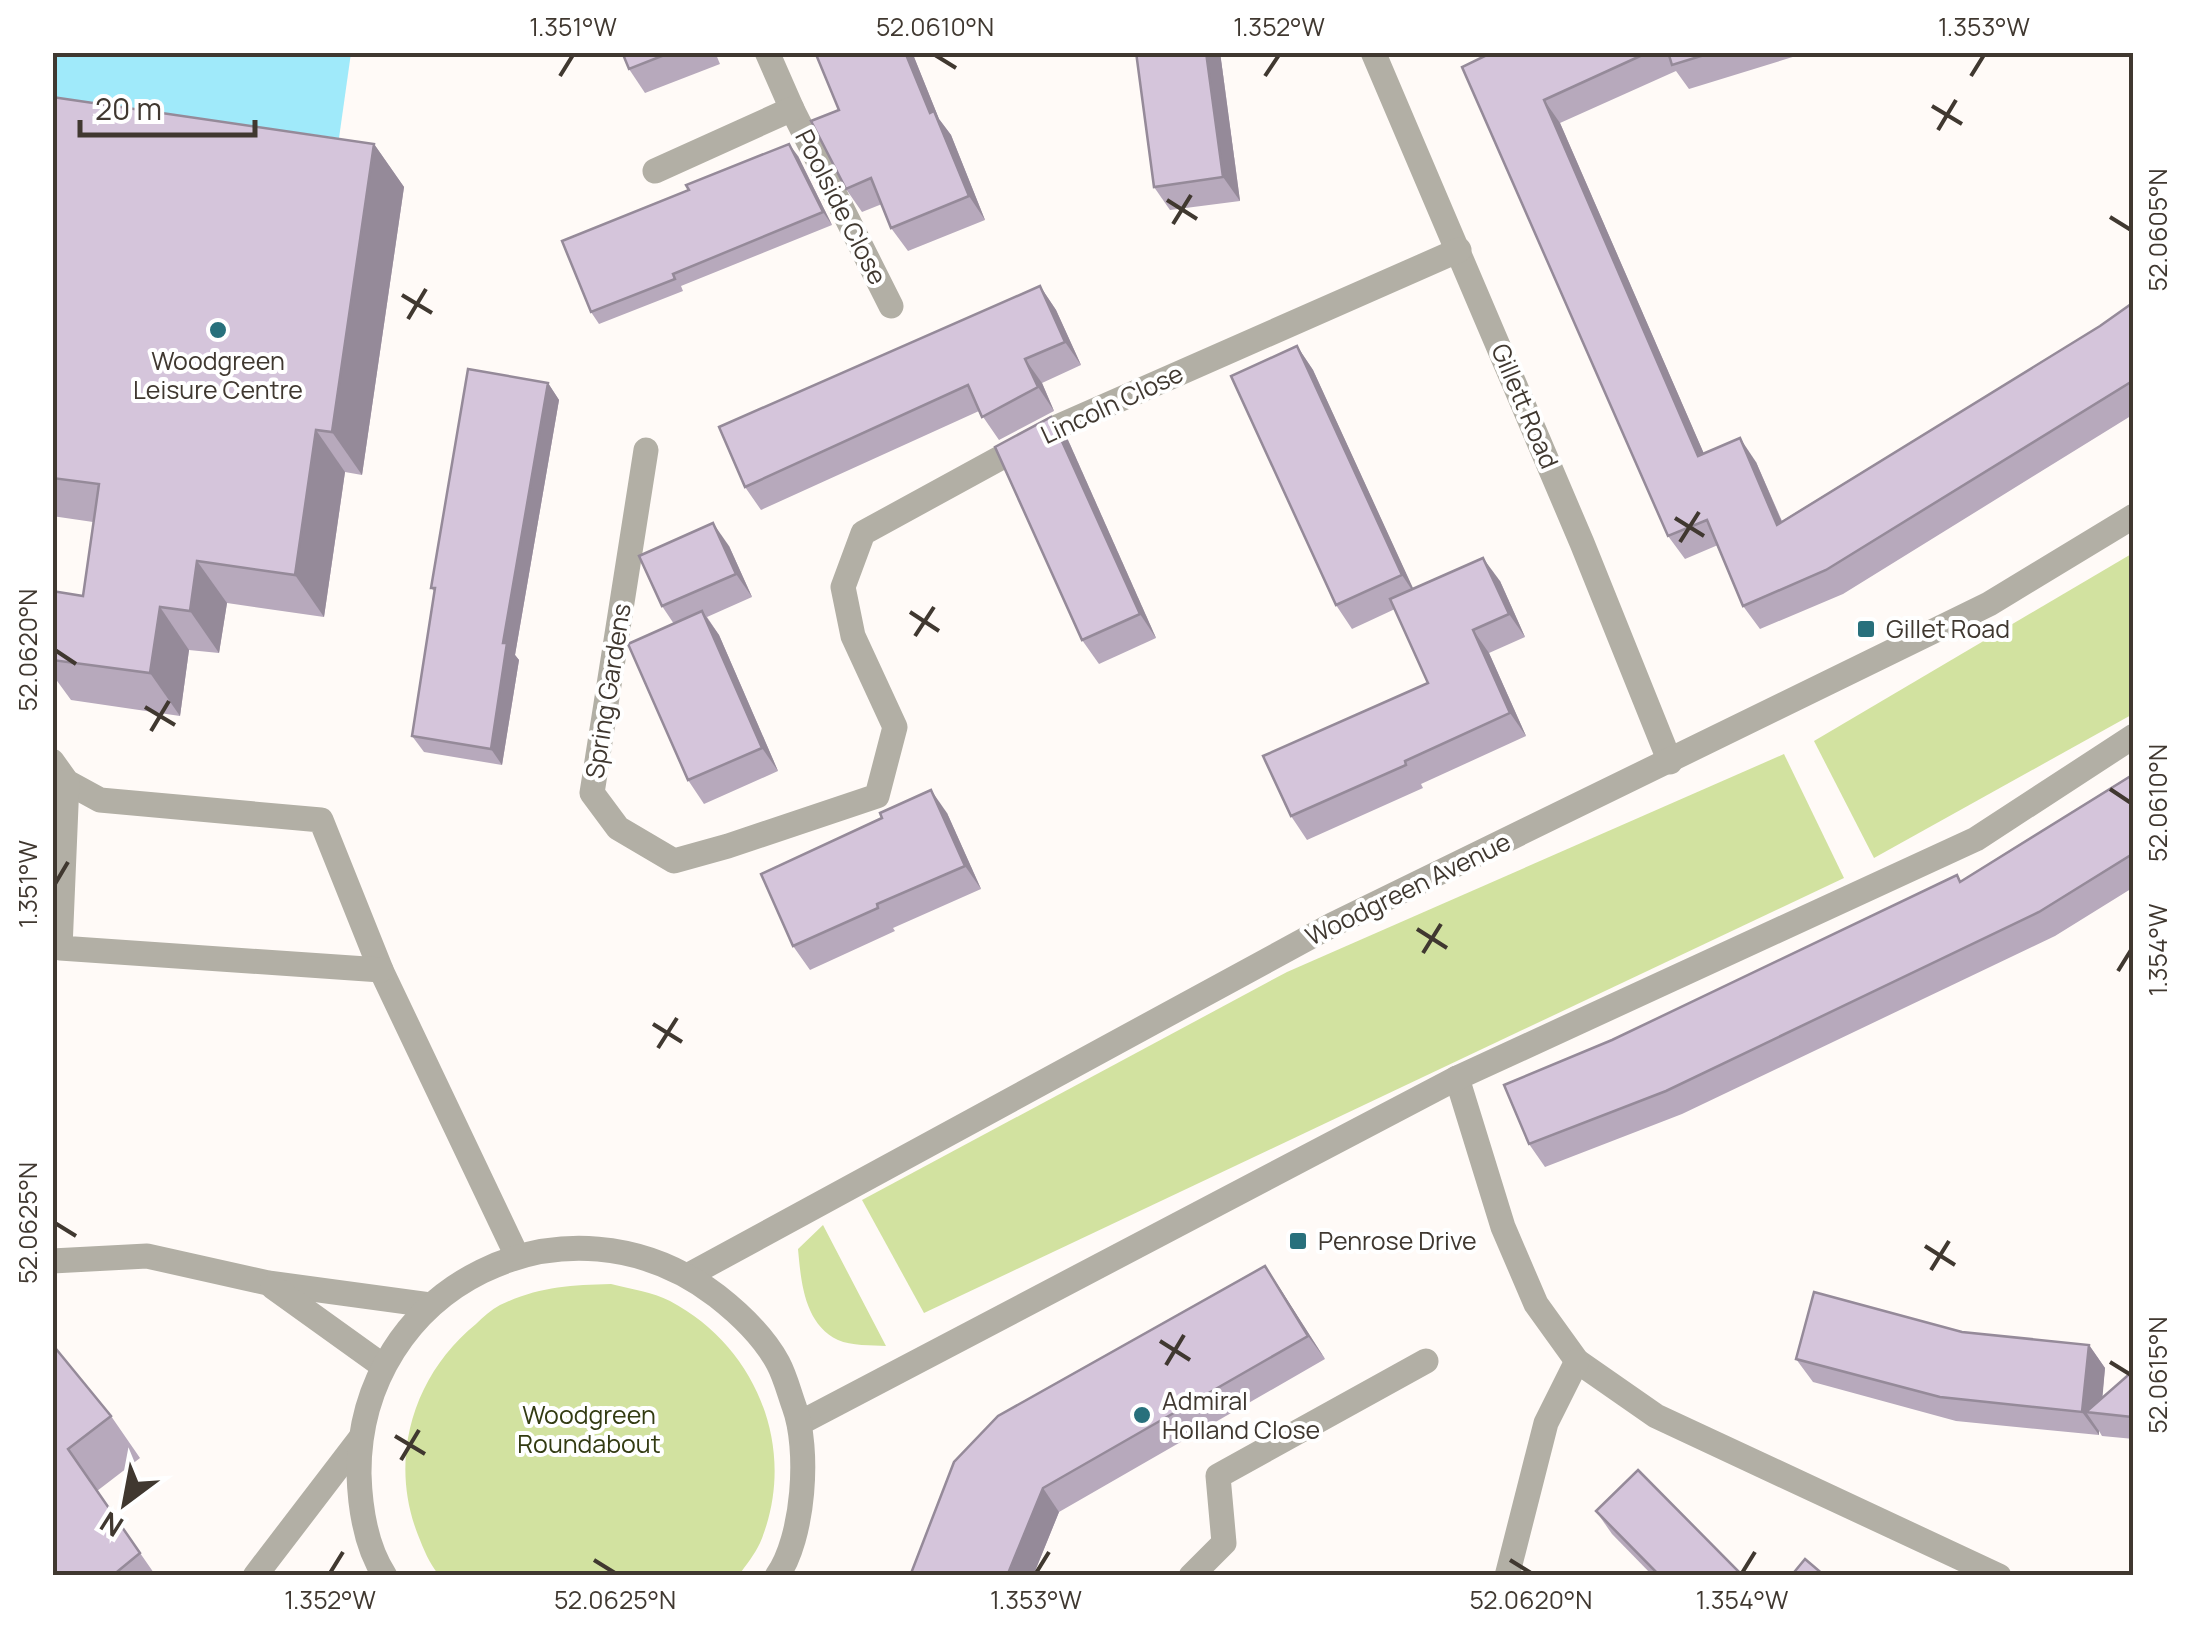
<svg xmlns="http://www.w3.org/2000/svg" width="2186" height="1628" viewBox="0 0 2186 1628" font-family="Manrope,sans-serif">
<rect width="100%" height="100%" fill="#fffaf7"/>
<g fill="#d2e2a0">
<path d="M2133,553V714L1874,858L1814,741Z"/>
<path d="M1784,754L1844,878L924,1313L862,1200L1287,972Z"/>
<path d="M823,1225L886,1346C872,1345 851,1346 838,1340C804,1324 801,1281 798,1249Z"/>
<path d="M611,1284C630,1289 653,1292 670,1301C757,1347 799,1450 760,1543C755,1554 746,1565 739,1575H439C429,1563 424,1550 418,1535C388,1459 413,1375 476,1324C483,1317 491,1310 500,1305C538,1287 569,1285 611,1284Z"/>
</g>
<path fill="#a0eafa" d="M53,53H351L339,138L53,99Z"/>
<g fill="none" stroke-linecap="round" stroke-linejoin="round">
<g stroke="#b2afa5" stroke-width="25">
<path d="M767,52L792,109L891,306"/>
<path d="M1373,52L1582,543L1670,762"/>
<path d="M655,171L792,109"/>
<path d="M646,450L592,793L618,828L674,861L728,846L877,796L895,727L853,636L843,587L863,533L1055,428L1459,250"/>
<path d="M52,761L67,782L100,800L321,820L381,970L517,1256"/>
<path d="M67,782L60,948L381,970"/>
<path d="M1457,1078L1503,1227L1536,1304L1577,1361L1656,1416L1999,1576"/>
<path d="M52,1261L147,1256L268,1283L430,1305"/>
<path d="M273,1287L383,1366"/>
<path d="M1191,1576L1224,1543L1218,1476L1426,1361"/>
<path d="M1507,1576L1546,1423L1577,1361"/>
</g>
<g stroke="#b2afa5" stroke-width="25">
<path d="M689,1275L1332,925L1989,604L2134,516"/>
<path d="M800,1423L1457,1078L1976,839L2134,736"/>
<path d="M255,1576L359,1440"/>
<path d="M385,1576C366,1547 360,1507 359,1474C358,1285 568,1182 717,1296C740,1314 764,1337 778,1363C785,1376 789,1392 794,1406C810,1449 804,1538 777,1576"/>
</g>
</g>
<g fill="#b7a9bc">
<path d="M622,52H715L720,64L645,93L629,69Z"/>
<path d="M815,52H912L939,119L951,135L985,220L908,251L891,228L882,204L862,212L846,189L839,110Z"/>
<path d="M1136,52H1220L1240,201L1170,210L1154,187Z"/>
<path d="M1493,52H1809L1689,89L1676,71L1560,123L1704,454L1756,462L1782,521L2100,326L2134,302V414L1843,594L1760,629L1743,606L1718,545L1685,559L1668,536Z"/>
<path d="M52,97L374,144L404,187L362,475L345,472L324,617L227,603L219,653L189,650L180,716L71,700L52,674V591L83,596L93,522L52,516Z"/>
<path d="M798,156L832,225L681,286L683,291L599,324L591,312Z"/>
<path d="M1040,286L1056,310L1081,365L1042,383L1054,411L999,440L979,411L761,510L745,487Z"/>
<path d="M1297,346L1313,370L1413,589L1500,581L1525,637L1489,653L1526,736L1421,784L1423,788L1307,840L1291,816L1428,683L1395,609L1352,629L1336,605Z"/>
<path d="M548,383L559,400L515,655L519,660L502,765L424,752L412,736L435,592L431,588Z"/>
<path d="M1068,440L1156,638L1099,664L1082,640Z"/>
<path d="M729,546L752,597L707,617L719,635L778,771L704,804L688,780L674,624L662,606Z"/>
<path d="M2134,774V887L2055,936L1682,1114L1545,1167L1529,1144L1612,1040L1957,875L1961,881Z"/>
<path d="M947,813L981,889L893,928L895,931L810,970L793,946Z"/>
<path d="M1265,1266L1325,1359L1059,1512L1033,1576H910Z"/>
<path d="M1962,1332L2089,1345L2105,1368L2102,1397L2134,1370V1439L2102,1436L2099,1431V1435L1956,1421L1813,1382L1796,1359Z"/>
<path d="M52,1344L111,1416L140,1458L97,1491L156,1576H52Z"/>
<path d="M1596,1511L1743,1576H1653L1612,1534Z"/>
</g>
<g fill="#958a99">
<path d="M905,52H912L939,119L951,135L985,220L969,196L930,113Z"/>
<path d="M1206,52H1220L1240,201L1223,177Z"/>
<path d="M1544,100L1560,123L1715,479L1698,456Z"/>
<path d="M374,144L404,187L362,475L332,432Z"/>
<path d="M789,144L798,156L832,225L823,212Z"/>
<path d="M1040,286L1056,310L1081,365L1065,342Z"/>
<path d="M1297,346L1313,370L1418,599L1402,575Z"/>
<path d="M1025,359L1042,383L1054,411L1038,387Z"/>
<path d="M548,383L559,400L515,655L519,660L502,765L491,749L503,643Z"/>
<path d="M1051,417L1068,440L1156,638L1140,614Z"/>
<path d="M316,430L345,472L324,617L295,575Z"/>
<path d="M1740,438L1756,462L1793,548L1777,525Z"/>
<path d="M713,523L729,546L752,597L736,574Z"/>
<path d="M1483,558L1500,581L1525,637L1509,614Z"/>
<path d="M197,561L227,603L219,653L190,611Z"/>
<path d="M160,607L189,650L180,716L150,673Z"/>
<path d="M702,611L719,635L778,771L762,748Z"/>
<path d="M1473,630L1489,653L1526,736L1510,713Z"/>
<path d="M931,790L947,813L981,889L965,866Z"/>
<path d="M1265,1266L1281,1290L1325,1359L1308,1336Z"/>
<path d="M2089,1345L2105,1368L2101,1414L2086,1412L2099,1431V1435L2082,1412Z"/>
<path d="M1043,1488L1059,1512L1033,1576H1007Z"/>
</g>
<g fill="#d5c5db" stroke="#958a99" stroke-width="2.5">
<path d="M622,52H672L629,69Z"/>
<path d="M815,52H905L930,113L934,111L969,196L891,228L871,178L846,189L811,121L839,110Z"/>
<path d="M1136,52H1206L1223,177L1154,187Z"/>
<path d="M1493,52H1649L1544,100L1698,456L1740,438L1777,525L2100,326L2134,302V380L1826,570L1743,606L1707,520L1668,536L1462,67Z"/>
<path d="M1668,52H1714L1672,65Z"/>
<path d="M52,97L374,144L332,432L316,430L295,575L197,561L190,611L160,607L150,673L52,660V591L83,596L99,484L52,478Z"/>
<path d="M789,144L823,212L673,274L675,279L591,312L562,241L689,190L686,185Z"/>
<path d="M1040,286L1065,342L1025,359L1038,387L982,417L968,385L745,487L719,427Z"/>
<path d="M1297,346L1402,575L1336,605L1231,376Z"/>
<path d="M468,369L548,383L503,643H507L491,749L412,736L435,588H431Z"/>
<path d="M1051,417L1140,614L1082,640L995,447Z"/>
<path d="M713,523L736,574L662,606L639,556Z"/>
<path d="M1483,558L1509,614L1473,630L1510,713L1405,761L1406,765L1291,816L1263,756L1428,683L1390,599Z"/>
<path d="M702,611L762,748L688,780L628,644Z"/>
<path d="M2134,774V853L2039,912L1666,1091L1529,1144L1504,1085L1612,1040L1957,875L1960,882Z"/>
<path d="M931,790L965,866L877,904L878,908L793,946L761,874L882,818L880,813Z"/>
<path d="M1265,1266L1308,1336L1043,1488L1007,1576H910L954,1462L998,1416Z"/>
<path d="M1814,1292L1962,1332L2089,1345L2082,1412L1940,1397L1796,1359Z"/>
<path d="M52,1344L111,1416L68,1449L140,1553L112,1576H52Z"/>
<path d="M2134,1370V1418L2132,1417L2086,1412Z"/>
<path d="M1638,1470L1743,1576H1660L1596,1511Z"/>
<path d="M1805,1559L1825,1576H1791Z"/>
</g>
<path fill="none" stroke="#403830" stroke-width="4" d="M935,55L956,68M560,76L573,55M1265,76L1279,55M1971,76L1984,55M1932,106L1962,124M1938,130L1956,100M1167,200L1197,219M2110,217L2131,230M1173,224L1191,195M402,295L432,313M408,319L426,289M1675,518L1704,536M1680,542L1699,512M910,612L939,631M915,636L934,607M55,650L76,664M145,707L175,725M151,731L169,701M2110,789L2131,803M55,884L68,862M1417,929L1447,948M1423,953L1441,924M2118,971L2131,950M653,1024L682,1042M658,1048L677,1018M55,1223L76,1236M1925,1246L1955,1265M1931,1270L1949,1241M1160,1341L1190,1360M2110,1362L2131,1375M1166,1365L1184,1335M395,1436L425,1454M401,1460L419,1430M594,1560L615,1573M1510,1560L1531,1573M330,1573L343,1552M1036,1573L1049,1552M1742,1573L1755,1552"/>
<g fill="#28707c" stroke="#fff" stroke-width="4">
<circle cx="218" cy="330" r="10"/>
<rect x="1856" y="619" width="20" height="20" rx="5"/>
<rect x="1288" y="1231" width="20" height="20" rx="5"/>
<circle cx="1142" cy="1415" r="10"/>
</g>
<g text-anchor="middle" stroke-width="8" stroke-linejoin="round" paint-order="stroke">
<g font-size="25" fill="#403830" stroke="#fff">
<text transform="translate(841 207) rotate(63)" y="9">Poolside Close</text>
<text transform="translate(1112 404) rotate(-25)" y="9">Lincoln Close</text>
<text transform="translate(1525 406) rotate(67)" y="9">Gillett Road</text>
<text transform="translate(608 691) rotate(-81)" y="9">Spring Gardens</text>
<text transform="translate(1408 889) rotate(-26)" y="9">Woodgreen Avenue</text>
</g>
<g font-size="25" fill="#403830" stroke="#fff" text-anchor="start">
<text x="218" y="370" text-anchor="middle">Woodgreen<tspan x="218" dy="29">Leisure Centre</tspan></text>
<text x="1886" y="638">Gillet Road</text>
<text x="1318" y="1250">Penrose Drive</text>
<text x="1162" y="1410">Admiral<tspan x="1162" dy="29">Holland Close</tspan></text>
</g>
<g font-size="25" fill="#333b12" stroke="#fff">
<text x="589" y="1424">Woodgreen<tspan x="589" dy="29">Roundabout</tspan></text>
</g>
</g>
<rect width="2186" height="1628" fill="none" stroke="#ffffff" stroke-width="110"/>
<g transform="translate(125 1503) rotate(212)" stroke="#ffffff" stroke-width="8" paint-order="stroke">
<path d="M0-8L18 38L0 25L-18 38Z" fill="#403830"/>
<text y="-15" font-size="28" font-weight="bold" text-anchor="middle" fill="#403830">N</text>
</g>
<path d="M80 120v15h175v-15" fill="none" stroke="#403830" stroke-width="5"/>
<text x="95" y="120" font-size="30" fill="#403830" stroke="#ffffff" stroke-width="8" paint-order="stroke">20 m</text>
<rect x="55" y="55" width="2076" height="1518" fill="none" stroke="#403830" stroke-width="4"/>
<g font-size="25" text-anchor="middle" fill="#403830">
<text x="573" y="36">1.351°W</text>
<text x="935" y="36">52.0610°N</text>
<text x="1279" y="36">1.352°W</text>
<text x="1984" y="36">1.353°W</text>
<text transform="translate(2158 230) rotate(-90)" y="9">52.0605°N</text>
<text transform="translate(28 650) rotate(-90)" y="9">52.0620°N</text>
<text transform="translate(2158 803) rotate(-90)" y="9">52.0610°N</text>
<text transform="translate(28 884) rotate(-90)" y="9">1.351°W</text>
<text transform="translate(2158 950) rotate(-90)" y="9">1.354°W</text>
<text transform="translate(28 1223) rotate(-90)" y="9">52.0625°N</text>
<text transform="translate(2158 1375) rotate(-90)" y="9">52.0615°N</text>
<text x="330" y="1609">1.352°W</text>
<text x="615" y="1609">52.0625°N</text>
<text x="1036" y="1609">1.353°W</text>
<text x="1531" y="1609">52.0620°N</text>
<text x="1742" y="1609">1.354°W</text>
</g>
</svg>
